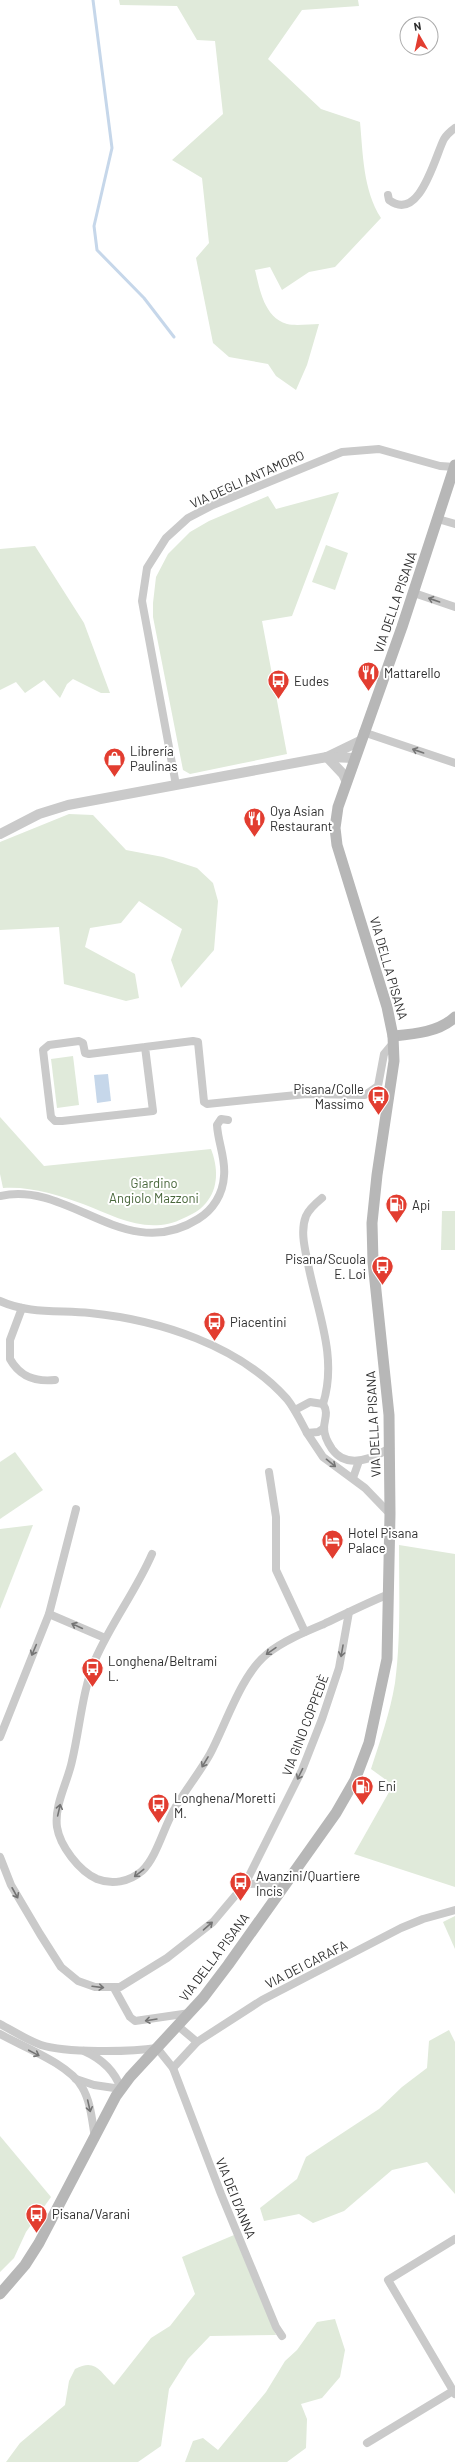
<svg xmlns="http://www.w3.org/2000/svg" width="455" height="2462" viewBox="0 0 455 2462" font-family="Barlow,sans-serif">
<rect width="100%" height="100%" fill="#fff"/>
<g fill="#e0eada">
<path d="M119,0H358L359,6L302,10L268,59L321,109L360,122C363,154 363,190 381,218L335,267L309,272L282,290L270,267L255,270C260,290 264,317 287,324C296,326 310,324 319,324L307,365L296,390L276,376L268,364L229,357L213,343L196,258L209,243L202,178L172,160L223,114L215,41L197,40L177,6L120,5Z"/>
<path d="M339,492L292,616L262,621L287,754L190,774L183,770L153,617V603L156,577L168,554L190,532L209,521L268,496L276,509Z"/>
<path d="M326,545L348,553L335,590L312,582Z"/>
<path d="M35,546L84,623L110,693H101L73,679L67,684L60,698L44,680L25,693L16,682L0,690V549Z"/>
<path d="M69,814L93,815L126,850L163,857L197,868L213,883L218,901L214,950L181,988L171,960L182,929L139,901L121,923L90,928L85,947L135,974L139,998L126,1001L64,984L59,927L0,930V842Z"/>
<path d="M73,1056L79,1105L57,1108L51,1059Z"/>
<path d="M0,1117L44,1166L211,1149C218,1167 219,1188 206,1203C199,1211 193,1214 184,1218C148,1236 117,1217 83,1204C58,1195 30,1186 3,1188L0,1174Z"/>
<path d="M442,1211H455V1250H441Z"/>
<path d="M15,1452L43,1490L0,1519V1462Z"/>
<path d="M33,1525L0,1609V1529Z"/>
<path d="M399,1545L455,1554V1887L354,1854L393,1785L371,1769C380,1741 390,1713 395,1683C401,1638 399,1591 399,1545Z"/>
<path d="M455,1916V1949L443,1922Z"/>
<path d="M449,2030L455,2042V2194L427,2162L392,2170L344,2211L313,2223L299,2214L264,2221L260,2208L297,2179L306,2157L379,2109L402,2087L427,2068L429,2041Z"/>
<path d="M0,2136L51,2197L26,2232L14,2258L0,2272Z"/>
<path d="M234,2235L276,2335L210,2336L188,2359L169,2389L161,2446L138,2462H6L20,2443L65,2405L69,2381L75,2369C96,2358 100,2372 114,2385L151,2338L170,2326L195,2294L182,2257Z"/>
<path d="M335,2319L345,2350L340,2377L322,2398L301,2404L307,2419L306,2448L287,2462H185L193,2441L203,2438L218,2450L266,2392L285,2361L297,2350L317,2322Z"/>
</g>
<path fill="#c6d7ea" d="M108,1074L111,1101L97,1103L94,1075Z"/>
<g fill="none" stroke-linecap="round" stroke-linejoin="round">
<path stroke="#c6d7ea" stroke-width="3" d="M93,0L112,148L94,226L97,250L144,298L174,337"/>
<g stroke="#cacaca" stroke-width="8">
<path d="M388,195L389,200C420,223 435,156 444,139C447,134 451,131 455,128"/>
<path d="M438,519L455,524"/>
<path d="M414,593L455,607"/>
<path d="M363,732L455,763"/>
<path d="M176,785L142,601L147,568L166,538L188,518L213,505L342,452L379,449L440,466L455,467"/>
<path d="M145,1047L153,1111L62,1121H55L51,1117L43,1050L49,1045L79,1041L83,1043L85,1053L89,1054L193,1041L198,1042L204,1102L207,1104L307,1094L365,1095L378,1086L384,1054L394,1042"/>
<path d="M0,1196C70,1180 125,1265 198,1219C213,1210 223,1194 224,1176C226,1159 218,1143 217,1125L221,1119L228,1120"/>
<path d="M322,1198C316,1203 309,1209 306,1216C300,1231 305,1249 308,1264C317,1311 338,1357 323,1404"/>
<path d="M0,1301C28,1314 60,1310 90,1313C159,1320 239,1345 287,1399C295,1409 301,1422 307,1433L318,1432L324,1428"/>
<path d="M22,1308L10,1340V1359C20,1377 35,1382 55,1380"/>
<path d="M295,1410L310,1402L323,1404C329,1413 324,1420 324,1428C324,1435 328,1443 332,1449C347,1470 372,1459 390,1448"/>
<path d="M307,1433L323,1457L365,1488L390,1514"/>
<path d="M269,1472L276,1517V1570L305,1632"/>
<path d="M353,1478L359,1461"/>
<path d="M152,1554C136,1591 111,1623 95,1660C82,1692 80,1727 72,1761C68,1781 54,1805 57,1827C60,1846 79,1871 97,1879C112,1885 129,1882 142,1871C157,1857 164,1826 175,1808C186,1789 200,1772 210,1754C226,1724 241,1675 267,1654C283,1641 305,1632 324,1624C345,1614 367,1603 389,1594"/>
<path d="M49,1614L105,1638"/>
<path d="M0,1737L49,1614L76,1509"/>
<path d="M0,1857L11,1885L40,1934L61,1967L78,1981L95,1987H120L167,1958L213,1922L245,1884L302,1770L322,1719L339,1668L349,1612"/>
<path d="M245,1884L287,1883"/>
<path d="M114,1988L130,2017L135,2021L190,2013"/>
<path d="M0,2024C13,2031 27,2040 41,2045C65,2053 131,2052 157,2048L173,2068L197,2042"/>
<path d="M178,2026L197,2042L262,2000L401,1928L423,1919L455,1910"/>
<path d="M0,2034C23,2047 69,2064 82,2087C91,2102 92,2121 95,2138"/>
<path d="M173,2068L221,2194L276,2327L282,2336"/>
<path d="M76,2079L94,2085L121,2089C115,2071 102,2059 84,2051"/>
<path d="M455,2239L388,2280L455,2394"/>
<path d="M367,2443L453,2391"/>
</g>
<g stroke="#cacaca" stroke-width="10">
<path d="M327,757L360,741"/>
<path d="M327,757L343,774L347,782"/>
<path d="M0,834L39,814L68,805L327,757L355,758"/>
</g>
<g stroke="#b7b7b7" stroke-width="11">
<path d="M393,1036C415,1034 439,1032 455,1017"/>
<path d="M0,2294L25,2265L39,2243L116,2096L130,2077L203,1998L228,1965L336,1813L355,1780L369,1743L387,1659L390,1514L389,1415L373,1262L372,1223L377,1175L394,1061L393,1036L387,1007L337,845L335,828L338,807L402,627L455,465"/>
</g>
</g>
<defs><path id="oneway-shaft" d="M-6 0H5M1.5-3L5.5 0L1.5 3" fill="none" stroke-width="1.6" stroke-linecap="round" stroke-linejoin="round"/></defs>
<g stroke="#747474">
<use href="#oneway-shaft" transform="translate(434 600) rotate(-161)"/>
<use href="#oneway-shaft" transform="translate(418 751) rotate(-161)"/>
<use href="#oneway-shaft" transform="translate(331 1463) rotate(39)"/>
<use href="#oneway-shaft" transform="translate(77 1626) rotate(-155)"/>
<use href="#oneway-shaft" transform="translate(34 1650) rotate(113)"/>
<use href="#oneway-shaft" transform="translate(271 1651) rotate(145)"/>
<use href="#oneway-shaft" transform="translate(342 1651) rotate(100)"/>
<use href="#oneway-shaft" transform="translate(205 1762) rotate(121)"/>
<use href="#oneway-shaft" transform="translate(300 1774) rotate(116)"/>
<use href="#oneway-shaft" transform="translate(59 1810) rotate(-77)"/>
<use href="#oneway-shaft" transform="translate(139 1873) rotate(142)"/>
<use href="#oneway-shaft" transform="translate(15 1893) rotate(61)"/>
<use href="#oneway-shaft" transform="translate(208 1926) rotate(-41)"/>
<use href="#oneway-shaft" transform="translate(98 1987) rotate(7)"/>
<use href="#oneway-shaft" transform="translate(151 2020) rotate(171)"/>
<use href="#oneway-shaft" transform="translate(34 2053) rotate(28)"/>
<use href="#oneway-shaft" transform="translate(89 2106) rotate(77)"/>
</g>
<defs>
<symbol id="restaurant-pin" viewBox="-11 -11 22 30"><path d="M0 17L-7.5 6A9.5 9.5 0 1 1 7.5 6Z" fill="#e23d30" stroke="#fff"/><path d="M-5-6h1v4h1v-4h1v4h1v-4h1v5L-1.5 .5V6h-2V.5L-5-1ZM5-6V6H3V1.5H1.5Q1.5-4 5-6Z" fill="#fff"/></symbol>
<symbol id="bus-pin" viewBox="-11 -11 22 30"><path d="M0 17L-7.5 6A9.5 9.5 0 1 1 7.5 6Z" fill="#e23d30" stroke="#fff"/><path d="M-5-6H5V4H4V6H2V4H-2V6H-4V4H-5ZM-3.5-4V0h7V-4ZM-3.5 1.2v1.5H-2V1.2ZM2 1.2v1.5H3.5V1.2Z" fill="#fff"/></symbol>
<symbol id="shop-pin" viewBox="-11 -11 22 30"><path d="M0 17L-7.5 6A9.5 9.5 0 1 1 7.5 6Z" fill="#e23d30" stroke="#fff"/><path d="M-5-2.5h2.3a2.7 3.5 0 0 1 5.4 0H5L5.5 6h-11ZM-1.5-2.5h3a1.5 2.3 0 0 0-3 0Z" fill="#fff"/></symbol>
<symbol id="fuel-pin" viewBox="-11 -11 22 30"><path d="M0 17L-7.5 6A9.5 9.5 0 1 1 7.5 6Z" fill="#e23d30" stroke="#fff"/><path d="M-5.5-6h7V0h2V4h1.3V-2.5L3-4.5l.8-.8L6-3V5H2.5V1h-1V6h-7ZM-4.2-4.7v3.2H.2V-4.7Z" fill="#fff"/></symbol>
<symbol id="hotel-pin" viewBox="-11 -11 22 30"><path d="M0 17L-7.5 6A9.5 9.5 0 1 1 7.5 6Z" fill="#e23d30" stroke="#fff"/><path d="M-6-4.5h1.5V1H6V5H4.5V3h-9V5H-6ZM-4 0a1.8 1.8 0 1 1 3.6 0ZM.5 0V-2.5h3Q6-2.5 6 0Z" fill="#fff"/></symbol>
</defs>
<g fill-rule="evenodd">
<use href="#restaurant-pin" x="356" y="660" width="25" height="34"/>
<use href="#bus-pin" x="266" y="668" width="25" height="34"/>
<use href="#shop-pin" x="102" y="746" width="25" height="34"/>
<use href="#restaurant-pin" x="242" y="806" width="25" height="34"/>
<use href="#bus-pin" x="366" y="1084" width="25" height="34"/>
<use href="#fuel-pin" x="384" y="1192" width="25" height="34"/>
<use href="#bus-pin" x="370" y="1254" width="25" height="34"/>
<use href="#bus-pin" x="202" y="1310" width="25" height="34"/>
<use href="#hotel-pin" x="320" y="1528" width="25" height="34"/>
<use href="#bus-pin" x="80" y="1656" width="25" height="34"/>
<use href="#fuel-pin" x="350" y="1774" width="25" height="34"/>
<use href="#bus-pin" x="146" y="1792" width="25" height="34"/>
<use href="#bus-pin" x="228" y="1870" width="25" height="34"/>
<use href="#bus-pin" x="24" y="2202" width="25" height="34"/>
</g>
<g text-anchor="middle" stroke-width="4" stroke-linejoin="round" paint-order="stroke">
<g font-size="13" fill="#2d2d2d" stroke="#fff">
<text transform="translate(247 479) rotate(-24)" y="5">VIA DEGLI ANTAMORO</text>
<text transform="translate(395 602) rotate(-71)" y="5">VIA DELLA PISANA</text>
<text transform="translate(389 968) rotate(74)" y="5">VIA DELLA PISANA</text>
<text transform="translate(373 1424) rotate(-93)" y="5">VIA DELLA PISANA</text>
<text transform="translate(305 1725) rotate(-69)" y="5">VIA GINO COPPEDÈ</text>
<text transform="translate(214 1957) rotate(-53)" y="5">VIA DELLA PISANA</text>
<text transform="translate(306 1964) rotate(-27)" y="5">VIA DEI CARAFA</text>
<text transform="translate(236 2198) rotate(68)" y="5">VIA DEI D’ANNA</text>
</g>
<g font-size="13" fill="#2d2d2d" stroke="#fff" text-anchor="start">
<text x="384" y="678">Mattarello</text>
<text x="294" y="686">Eudes</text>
<text x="130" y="756">Librería<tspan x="130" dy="15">Paulinas</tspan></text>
<text x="270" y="816">Oya Asian<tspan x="270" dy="15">Restaurant</tspan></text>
<text x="364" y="1094" text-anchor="end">Pisana/Colle<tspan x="364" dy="15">Massimo</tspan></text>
<text x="412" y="1210">Api</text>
<text x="366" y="1264" text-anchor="end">Pisana/Scuola<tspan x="366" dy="15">E. Loi</tspan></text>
<text x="230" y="1327">Piacentini</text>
<text x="348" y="1538">Hotel Pisana<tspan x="348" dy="15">Palace</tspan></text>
<text x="108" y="1666">Longhena/Beltrami<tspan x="108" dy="15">L.</tspan></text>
<text x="378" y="1791">Eni</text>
<text x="174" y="1803">Longhena/Moretti<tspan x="174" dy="15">M.</tspan></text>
<text x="256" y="1881">Avanzini/Quartiere<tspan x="256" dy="15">Incis</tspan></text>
<text x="52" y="2219">Pisana/Varani</text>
</g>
<g font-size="13" fill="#49673b" stroke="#fff">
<text x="154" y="1188">Giardino<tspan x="154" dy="15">Angiolo Mazzoni</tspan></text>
</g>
</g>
<g transform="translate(419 36) rotate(351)"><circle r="19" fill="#ffffff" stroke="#ababab"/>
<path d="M0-3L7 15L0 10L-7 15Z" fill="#e23d30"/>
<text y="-6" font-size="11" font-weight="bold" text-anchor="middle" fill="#2d2d2d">N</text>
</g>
</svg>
